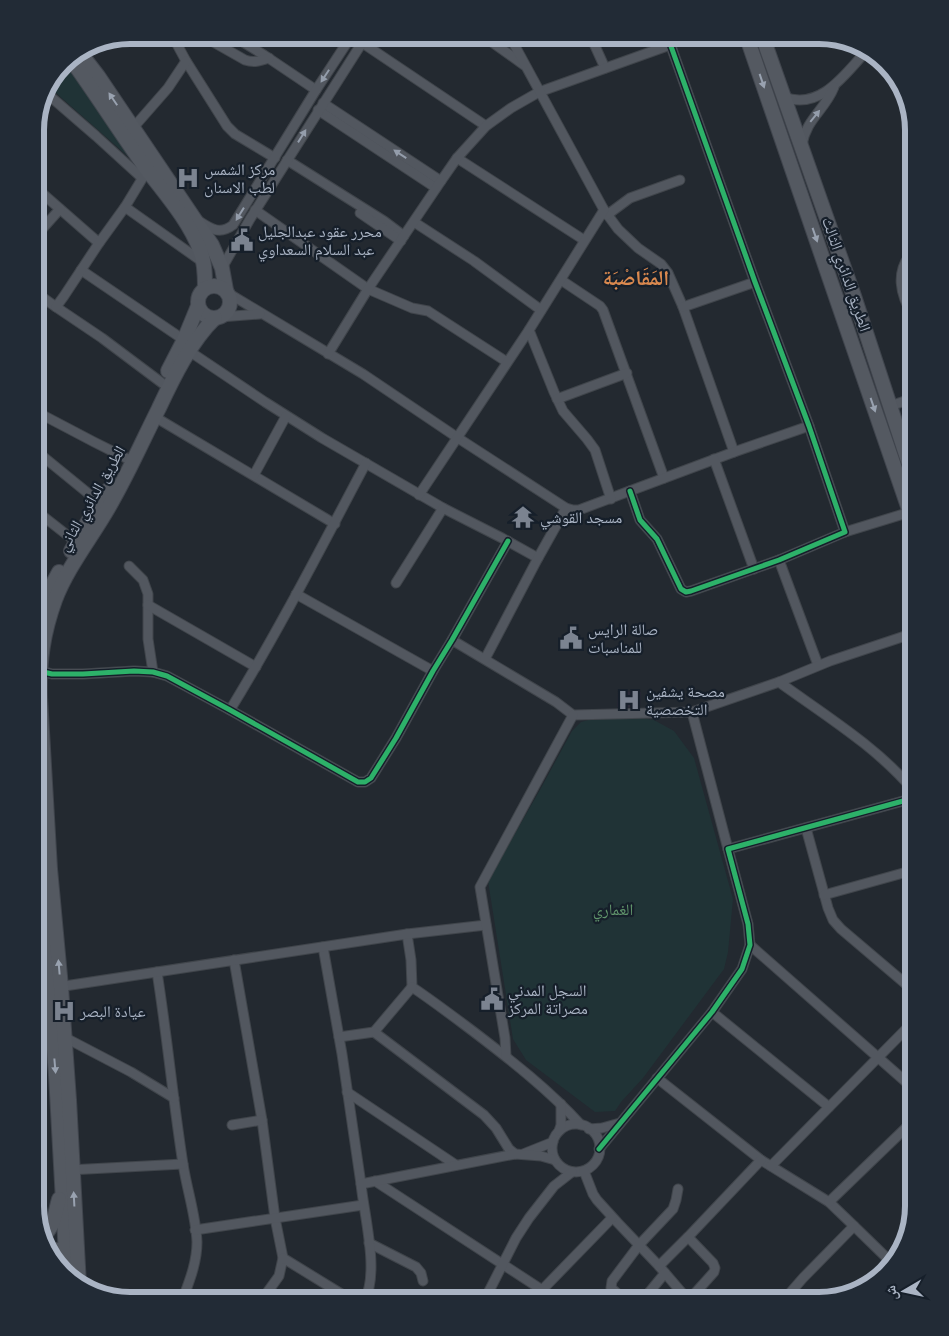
<svg xmlns="http://www.w3.org/2000/svg" width="949" height="1336" viewBox="0 0 949 1336" font-family="Overpass,'Noto Naskh Arabic',sans-serif">
<rect width="100%" height="100%" fill="#232930"/>
<path fill="#292936" d="M618,691L641,692L640,708L617,707Z"/>
<g fill="#203336">
<path d="M66,60L140,167L47,85Z"/>
<path d="M626,716L654,720L674,731L694,758L733,899L728,952L724,969L643,1078L621,1102L615,1111L595,1112L526,1060L513,1039L488,881L541,788L572,731L581,722L595,718Z"/>
</g>
<g fill="none" stroke-linecap="round" stroke-linejoin="round">
<defs>
<g id="minor">
<path d="M172,35L186,61L227,126L235,134L275,158"/>
<path d="M200,35L211,39L229,36L238,39L264,55L316,90"/>
<path d="M482,35L524,65"/>
<path d="M590,35L605,68"/>
<path d="M208,39L245,60C254,63 260,61 269,58"/>
<path d="M358,40L486,126"/>
<path d="M44,91L96,136L142,178"/>
<path d="M784,97C821,111 846,73 868,49"/>
<path d="M323,103L441,181"/>
<path d="M318,110L436,188"/>
<path d="M133,128L168,88L186,61"/>
<path d="M802,145C806,119 825,110 834,87"/>
<path d="M457,158L584,240"/>
<path d="M287,160L384,221L404,236"/>
<path d="M35,187L99,243"/>
<path d="M911,197L914,195"/>
<path d="M125,207L204,263"/>
<path d="M255,210L368,289L412,308L428,311L507,362"/>
<path d="M604,210L618,229L638,248L661,264L668,273L683,307L734,452"/>
<path d="M360,213L401,241"/>
<path d="M607,215L630,198L680,180"/>
<path d="M199,221C211,229 220,235 233,225L316,90L352,35"/>
<path d="M414,222L474,261L541,310"/>
<path d="M35,237L60,209"/>
<path d="M222,268L250,219L367,35"/>
<path d="M81,270L184,340"/>
<path d="M561,280L600,306L603,310L664,478"/>
<path d="M35,292L56,307L102,338L162,383"/>
<path d="M228,293L363,374L458,438L566,508L573,510H579L734,452L809,426"/>
<path d="M56,307L64,296L99,243L125,207L145,174L151,167"/>
<path d="M683,307L755,282"/>
<path d="M220,317L260,314"/>
<path d="M914,317C900,296 894,270 914,251"/>
<path d="M529,330L554,392L563,411L587,439L595,450L611,499"/>
<path d="M189,351L265,402L322,438L443,508L502,538L538,558"/>
<path d="M328,354L368,289L441,181L457,158L486,126L511,108L539,92L670,45"/>
<path d="M557,399L627,373"/>
<path d="M890,406L914,398"/>
<path d="M35,411L94,442L126,458"/>
<path d="M155,417L335,524"/>
<path d="M35,450L100,503"/>
<path d="M714,459L754,569"/>
<path d="M254,475L286,416"/>
<path d="M630,491L640,520L657,539L681,589L686,592L691,591L779,560L845,532L809,426L755,282L667,35"/>
<path d="M419,495L529,330L604,210L509,35"/>
<path d="M35,510L76,542"/>
<path d="M845,532L910,512"/>
<path d="M779,560L818,665"/>
<path d="M129,566L143,580L148,594V639L153,672"/>
<path d="M396,583L443,508"/>
<path d="M296,594L433,671"/>
<path d="M148,605L256,667"/>
<path d="M452,640L556,702L573,715L692,712L779,682L830,661L914,633"/>
<path d="M485,659L538,558L566,508"/>
<path d="M38,670L52,674H83L134,671L153,672L167,676L230,710L358,782H365L371,778L396,738L433,671L452,640L508,541"/>
<path d="M779,682C826,716 877,747 914,791"/>
<path d="M230,710C279,630 322,546 366,463"/>
<path d="M692,712L728,849"/>
<path d="M806,828L828,908L833,920L841,929L914,991"/>
<path d="M824,895L914,870"/>
<path d="M407,934L411,960L412,987C433,1001 454,1017 474,1032C512,1061 549,1090 581,1125"/>
<path d="M750,945L914,1089"/>
<path d="M323,947L342,1054L361,1184"/>
<path d="M234,960L262,1120L275,1218L283,1258L279,1276L261,1301"/>
<path d="M157,972C167,1035 173,1100 183,1164C187,1190 196,1216 197,1242C197,1263 189,1282 182,1301"/>
<path d="M58,987L407,934L486,925"/>
<path d="M712,1012L829,1107"/>
<path d="M374,1032L412,987"/>
<path d="M64,1037L131,1072L174,1098"/>
<path d="M339,1037L374,1032L484,1115L496,1128L509,1149L515,1154"/>
<path d="M506,1056L505,1038L480,887L573,715"/>
<path d="M657,1078L761,1160L829,1202L854,1226L892,1263"/>
<path d="M347,1092L456,1165"/>
<circle cx="576" cy="1148" r="24"/>
<path d="M232,1125L262,1120"/>
<path d="M589,1129L602,1128L620,1123"/>
<path d="M559,1131L561,1125V1104"/>
<path d="M599,1149L712,1012L742,969L750,945L748,924L728,849L914,798"/>
<path d="M523,1154L553,1142"/>
<path d="M771,1166L914,1021"/>
<path d="M69,1170L183,1164"/>
<path d="M584,1171L593,1194L597,1200L617,1222L659,1266L689,1301"/>
<path d="M375,1181L559,1301"/>
<path d="M829,1202L914,1120"/>
<path d="M195,1230L363,1205"/>
<path d="M369,1243L416,1267L421,1273L423,1281"/>
<path d="M46,1247L71,1248"/>
<path d="M50,1256L69,1259"/>
<path d="M283,1258L353,1301"/>
<path d="M659,1266L688,1237"/>
<path d="M542,1290L612,1218"/>
<path d="M364,1301C380,1274 364,1215 361,1184L515,1154L541,1156L555,1160"/>
<path d="M484,1301L516,1238L529,1218L554,1186L572,1172"/>
<path d="M626,1301L611,1288L612,1281L639,1245L673,1209L676,1200L678,1189"/>
<path d="M642,1301L665,1273"/>
<path d="M688,1301L714,1272L715,1268L713,1263L688,1237L761,1160"/>
<path d="M783,1301L803,1278L854,1226"/>
</g>
<g id="primary">
<path d="M746,35L914,524"/>
<path d="M762,35L854,296L914,479"/>
<path d="M81,54L98,76L212,245L222,268L226,290"/>
<path d="M70,58C97,95 121,134 148,171C167,196 189,221 200,250C205,262 205,276 205,288"/>
<circle cx="214" cy="302" r="16"/>
<path d="M168,371L184,340L198,306"/>
<path d="M71,551L87,523L108,490"/>
<path d="M35,632C40,610 48,591 59,572"/>
<path d="M35,808L56,1075L67,1273"/>
<path d="M43,1236C55,1226 55,1212 59,1199"/>
<path d="M79,1285L69,1100L61,987L50,869L40,697C39,662 43,633 55,600C68,566 92,537 110,505C128,474 143,440 159,408C173,378 191,341 215,318"/>
</g>
</defs>
<use href="#minor" stroke="#40454b" stroke-width="11"/>
<use href="#primary" stroke="#40454d" stroke-width="16"/>
<use href="#minor" stroke="#52575f" stroke-width="9"/>
<use href="#primary" stroke="#545961" stroke-width="14"/>
<defs>
<g id="cycleway">
<path d="M630,491L640,520L657,539L681,589L686,592L691,591L779,560L845,532L809,426L755,282L667,35"/>
<path d="M35,669L39,671L52,674H83L134,671L153,672L167,676L230,710L358,782H365L371,778L396,738L433,671L452,640L508,541"/>
<path d="M599,1149L712,1012L742,969L750,945L748,924L728,849L914,798"/>
</g>
</defs>
<use href="#cycleway" stroke="#161f2a" stroke-width="8"/>
<use href="#cycleway" stroke="#2db169" stroke-width="5"/>
</g>
<defs><path id="oneway-solid" d="M-6-.8H1V-3.2L6.5 0L1 3.2V.8H-6Z" transform="scale(1.25)"/></defs>
<g fill="#949dab">
<use href="#oneway-solid" transform="translate(325 76) rotate(123)"/>
<use href="#oneway-solid" transform="translate(815 116) rotate(-51)"/>
<use href="#oneway-solid" transform="translate(302 136) rotate(-58)"/>
<use href="#oneway-solid" transform="translate(400 154) rotate(-147)"/>
<use href="#oneway-solid" transform="translate(240 214) rotate(122)"/>
</g>
<g fill="#99a2b0">
<use href="#oneway-solid" transform="translate(762 81) rotate(71)"/>
<use href="#oneway-solid" transform="translate(113 99) rotate(-124)"/>
<use href="#oneway-solid" transform="translate(815 235) rotate(71)"/>
<use href="#oneway-solid" transform="translate(873 405) rotate(71)"/>
<use href="#oneway-solid" transform="translate(59 967) rotate(-95)"/>
<use href="#oneway-solid" transform="translate(55 1066) rotate(85)"/>
<use href="#oneway-solid" transform="translate(74 1199) rotate(-93)"/>
</g>
<defs>
<symbol id="hospital-bare" viewBox="-9 -9 18 18"><path d="M-5-5h3v3.5h4V-5h3V5h-3V1.5h-4V5h-3Z" fill="#7b8390" stroke="#161f2a" stroke-width="2.5" paint-order="stroke"/></symbol>
<symbol id="civic-bare" viewBox="-9 -9 18 18"><path d="M-.6-6.5H3V-4.5H.6V-3L4-1V1h2V6H-6V1h2V-1L-.6-3ZM-1.2 2.5V6h2.4V2.5Z" fill="#7b8390" stroke="#161f2a" stroke-width="2.5" paint-order="stroke"/></symbol>
<symbol id="temple-bare" viewBox="-9 -9 18 18"><path d="M0-6L5-2H3V0L6.5 2.5H4V6H1.5V3h-3V6H-4V2.5H-6.5L-3 0V-2H-5Z" fill="#7b8390" stroke="#161f2a" stroke-width="2.5" paint-order="stroke"/></symbol>
</defs>
<g fill-rule="evenodd">
<use href="#hospital-bare" x="172" y="162" width="32" height="32"/>
<use href="#civic-bare" x="226" y="224" width="32" height="32"/>
<use href="#temple-bare" x="507" y="501" width="32" height="32"/>
<use href="#civic-bare" x="555" y="622" width="32" height="32"/>
<use href="#hospital-bare" x="613" y="684" width="32" height="32"/>
<use href="#civic-bare" x="476" y="983" width="32" height="32"/>
<use href="#hospital-bare" x="48" y="995" width="32" height="32"/>
</g>
<g text-anchor="middle" stroke-width="4.5" stroke-linejoin="round" paint-order="stroke">
<g font-size="16" fill="#aab4c4" stroke="#161f2a" text-anchor="start">
<text x="204" y="175">مركز الشمس<tspan x="204" dy="18">لطب الاسنان</tspan></text>
<text x="258" y="237">محرر عقود عبدالجليل<tspan x="258" dy="18">عبد السلام السعداوي</tspan></text>
<text x="540" y="523">مسجد القوشي</text>
<text x="588" y="635">صالة الرايس<tspan x="588" dy="18">للمناسبات</tspan></text>
<text x="646" y="697">مصحة يشفين<tspan x="646" dy="18">التخصصية</tspan></text>
<text x="508" y="996">السجل المدني<tspan x="508" dy="18">مصراتة المركز</tspan></text>
<text x="80" y="1017">عيادة البصر</text>
</g>
<g font-size="16" fill="#aab4c4" stroke="#161f2a">
<text transform="translate(847 274) rotate(71)" y="6">الطريق الدائري الثالث</text>
<text transform="translate(91 498) rotate(-60)" y="6">الطريق الدائري الثاني</text>
</g>
<g font-size="16" fill="#61956c" stroke="#161f2a">
<text x="613" y="915">الغماري</text>
</g>
<g font-size="21" font-weight="bold" fill="#da894f" stroke="#161f2a">
<text x="636" y="285">المَقَاصْبَة</text>
</g>
</g>
<path d="M0 0H949V1336H0ZM130 44H819A86 86 0 0 1 905 130V1206A86 86 0 0 1 819 1292H130A86 86 0 0 1 44 1206V130A86 86 0 0 1 130 44Z" fill="#222b36" fill-rule="evenodd"/>
<path fill="none" stroke="#aab4c4" stroke-width="6" d="M130 44H819A86 86 0 0 1 905 130V1206A86 86 0 0 1 819 1292H130A86 86 0 0 1 44 1206V130A86 86 0 0 1 130 44Z"/>
<g transform="translate(904 1291) rotate(261)" stroke="#161f2a" stroke-width="4" paint-order="stroke">
<path d="M0-4L9 19L0 12L-9 19Z" fill="#aab4c4"/>
<text y="-8" font-size="14" font-weight="bold" text-anchor="middle" fill="#aab4c4">ش</text>
</g>
</svg>
